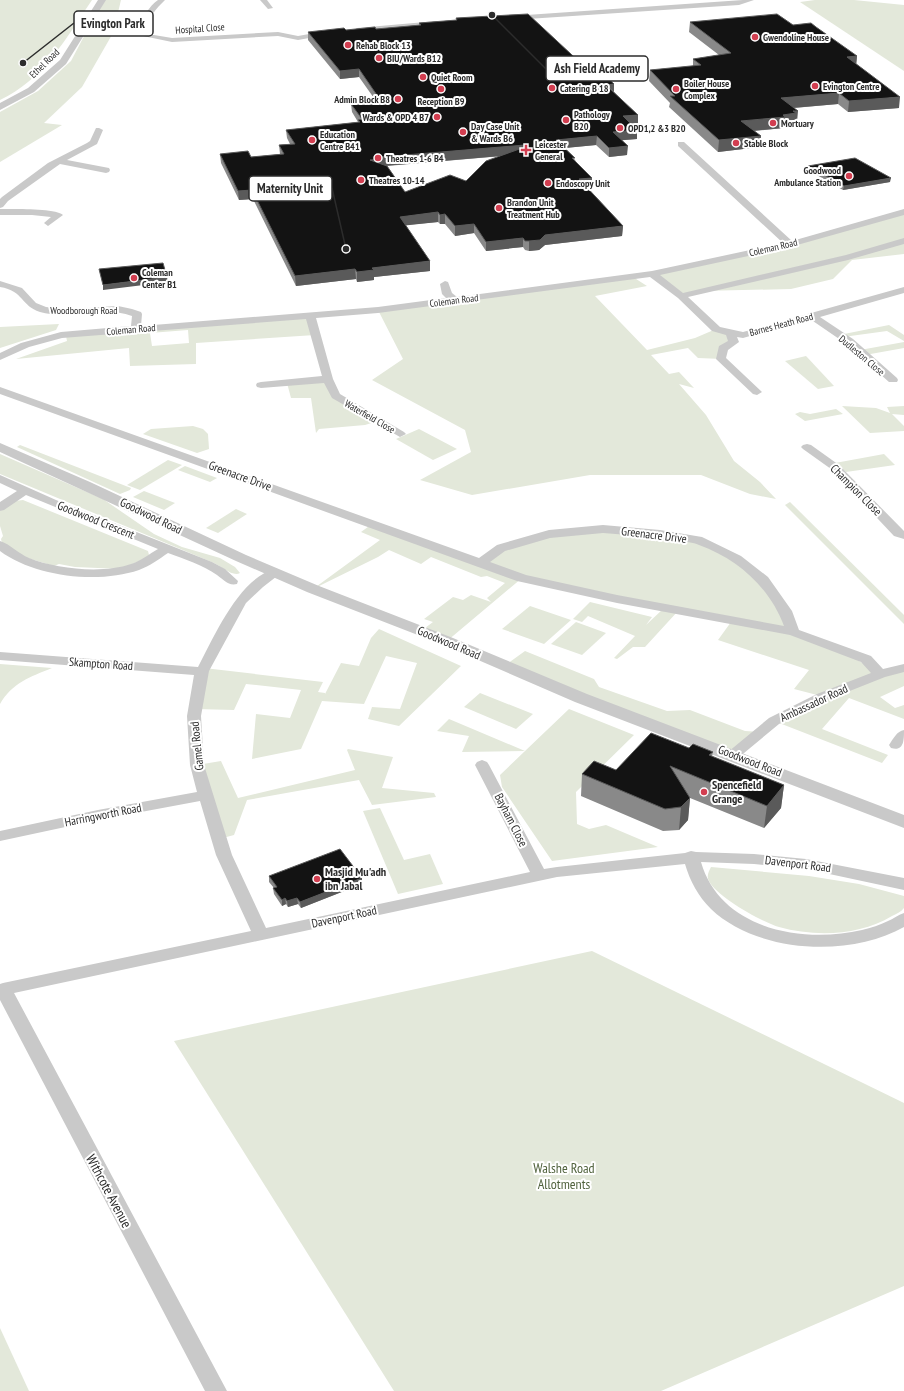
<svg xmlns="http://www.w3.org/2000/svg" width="904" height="1391" viewBox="0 0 904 1391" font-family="'PT Sans Narrow',sans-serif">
<rect width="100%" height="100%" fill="#fff"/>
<g fill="#e3e8da" fill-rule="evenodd">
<path d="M0,0H92C67,37 43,80 0,100Z"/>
<path d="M103,0H121L113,33L82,87L44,123L62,125L0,162V112L38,91L71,61Z"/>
<path d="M815,0H854L904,5V71L800,2Z"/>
<path d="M904,212V254L852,260L833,279L791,289L700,291L681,296L652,274L790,244Z"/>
<path d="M633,277L647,286L595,296L647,350L695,338L716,329L730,333L734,342L724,348L722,359L698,358L688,348L651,355L669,374L679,372L694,388L679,384L706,415L734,461L760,482L776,499L750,494L701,475H590L472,495L420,480L471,452L465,430L372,380L403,359L378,310Z"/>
<path d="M310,316L315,335L196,343V364L130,366L129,348L16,359L67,341L66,336ZM188,330L189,343L152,346L150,333Z"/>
<path d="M59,324L56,330L0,348V327Z"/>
<path d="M889,325L904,335V341L887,331L843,337L839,335Z"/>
<path d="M904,342V348L865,355L860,350Z"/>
<path d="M806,356L834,386L818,389L785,361Z"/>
<path d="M328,379L336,396L378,421L365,425L319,429L316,433L311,398H291L287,383Z"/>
<path d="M842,406L876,408L890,413L887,407L904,406V415L892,414L904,426V431L870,433Z"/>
<path d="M836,409L843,414L805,421L795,414L800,412L810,414Z"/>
<path d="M193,426L203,429L208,434L209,449L197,453L143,434L151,429Z"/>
<path d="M419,429L457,449L433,460L396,439Z"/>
<path d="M20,445L131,488L130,490L120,494L17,447Z"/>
<path d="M0,454L103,499L154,534L182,547L220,558L235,567L240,573C233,577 222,567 214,563L0,474Z"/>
<path d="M884,454L895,465L846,472L835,463Z"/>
<path d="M168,460L182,465L140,490L127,485Z"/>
<path d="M185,466L217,478L210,482L178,470Z"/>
<path d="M144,491L175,503L164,510L133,497Z"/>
<path d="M23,500L148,551L149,555L146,558L121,569L75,567L59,564L54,566L24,557L2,543L1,539L3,536L0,526V511L15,501Z"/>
<path d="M790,502L904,615V624L785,505Z"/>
<path d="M236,509L247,514L218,533L206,528Z"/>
<path d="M372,524L480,563L501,548L549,534L603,529L709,544L763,580L793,632L843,651L880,674L904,668V686L880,697L895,708L904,705V719L849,698L822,729L888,755L882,763L774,721L821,696L794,689L809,670L718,640L731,622L678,611L645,647H633L617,659L614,658L635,636L588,616L582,622L573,619L590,602L652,617L646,625L663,609L522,578L447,641L421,631L433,622L424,619L453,597L463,600L471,595L491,602L487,598L505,583L487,576L481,577L431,557L421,564L389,550L378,557L313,589L380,540L361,532Z"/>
<path d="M530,606L571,620L544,644L502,629Z"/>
<path d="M576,622L606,633L582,655L551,644Z"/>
<path d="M379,629L461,666L399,726L368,719L372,707L400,709L417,663L386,656L364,704L322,701L301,749L252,759L256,714L290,718L301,690L246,684L234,710L195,709L204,668L323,682L318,692L325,693V694L341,663L359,666L371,638Z"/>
<path d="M525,651L594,679L599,687L667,711L690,710L745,731L761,732L733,755L504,666Z"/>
<path d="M0,664L52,668C30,677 12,683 0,704Z"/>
<path d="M480,693L533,714L516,729L464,707Z"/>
<path d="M569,709L634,735L576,792L577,824L589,829L606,825L658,847L552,861L502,787L500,775L525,751L462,752L469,736L437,731L449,719L525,751Z"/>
<path d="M348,749L393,757L382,788L434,793L436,797L372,805L359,780L247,800L234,835L219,839L197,765L221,761L238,798L355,770L347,750Z"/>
<path d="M380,808L404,860L430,854L443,884L398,894L363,811Z"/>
<path d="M711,867L809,876L859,884L904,896V908C901,912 896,914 892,916C859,936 815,937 779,927C763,923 716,896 709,881C706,876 709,871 711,867Z"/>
<path d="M592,951L904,1103V1286L661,1391H394L174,1041Z"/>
<path d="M0,1328L29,1391H0Z"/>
</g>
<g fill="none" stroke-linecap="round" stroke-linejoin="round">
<g fill="#c9c9c9" fill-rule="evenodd">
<path d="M158,0H165C155,10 147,18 148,34L172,38L278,32L298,36L326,31L329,33L326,35L298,40L278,36L172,42L143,36C138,23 147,8 158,0Z"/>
<path d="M260,0H267L273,8L268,9Z"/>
<path d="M743,0H754L739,5L512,20L509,18L512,16Z"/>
<path d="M437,21L439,22V24L357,32L354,30L357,28Z"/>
<path d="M96,128H99L103,130L97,144L67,160L109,168L110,170L109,172L106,173L60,164L8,201L3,207L0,208V199L2,197L48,163L87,143L90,141Z"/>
<path d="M678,142H684L792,241L904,209V215L790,247L660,275L683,293L846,255L904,238V244L848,260L688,297L720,327L743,332L904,287V293L820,317L853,339L897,378L898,380L897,382H889L845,343L810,319L743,338L737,337L739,342L728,350L726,358L762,392L757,395L753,394L716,359L719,346L728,341L726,335L712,331L678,298L650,277L378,313L316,318L333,379L340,394L404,432L406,434L400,437L332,398L324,383L261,388L257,387L256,385L257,383L261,382L322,376L306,319L62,338L29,347L0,360V353L21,343L61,332L131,326L132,316C103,305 70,320 40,312C21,306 24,291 0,287V281L22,288L36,303L46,307L61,309L118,306L132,309L141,312L142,314L141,326L378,307L446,298L442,294L440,284L445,281L448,282L452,293L457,297L652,271L783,243L678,146Z"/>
<path d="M0,209C12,209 56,208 63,215L48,226L44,223L51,217L32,215H0Z"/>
<path d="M0,387L479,558L497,545L549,530L603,525L660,530L702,537L741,556L768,577L792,611L799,630L871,656L883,669L904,664V672L885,677L827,700L779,724L738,758L733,760L728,758L726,755L728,752L769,718L817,694L871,673L861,662L790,635L617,603L517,581L0,394ZM603,533C628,535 654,537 679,541C685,542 693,542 699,545C738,559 770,588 784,626L617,595L526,575L490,562L505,551L550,538Z"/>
<path d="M807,444L811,445L839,465L904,531V539L894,536L831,469L803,449L801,447L803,445Z"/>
<path d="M0,475L56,500L212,562L225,569L238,581L237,584C228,586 224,580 217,575C203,565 184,559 168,553C159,559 150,566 139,570C98,584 35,577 0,551V541C10,544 19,554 29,558C56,569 103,574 131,564C141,561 149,554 158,549L26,495L4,510L0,511V502L17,491L0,483Z"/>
<path d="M275,569L279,570L281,573L263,587L246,603L209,671L201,716L204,765L232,855L266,928L530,872L475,765L477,762L482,760L487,762L489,765L544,869L557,867L685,853L691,851L696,852L754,854L806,859L904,878V890L806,869L754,864L701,862C720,929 802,944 862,930C871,928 880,925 888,921C893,919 898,915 904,913V927C850,958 757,953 711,909C698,896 690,881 685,864L557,877L14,993L227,1391H205L0,1000V984L3,983L251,931L216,855L200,801L98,820L0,841V831L98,810L197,792L190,765L187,716L194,675L0,660V652L198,667C214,637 239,578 275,569Z"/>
<path d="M904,730C904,740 904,752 891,748L889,745C893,739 897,731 904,730Z"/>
</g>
<g fill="#c9c9c9" fill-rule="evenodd">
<path d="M98,0H106L66,64L34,92L0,110V103L28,88L60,60Z"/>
<path d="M0,443L90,482L246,555L319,586L453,638L587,694L904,815V828L575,702L441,644L307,592L236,561L0,452Z"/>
</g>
</g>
<g fill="#898989" fill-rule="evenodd">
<path d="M456,18L586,68L614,92L638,123L631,124L637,139L622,140L627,155L609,157L596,145L564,148L575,160L592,187H587L623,226L622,236L545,245L539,250L529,251L525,250L523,247L486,251L474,233L455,236L445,224H440L438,222L406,225L430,271L374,277V280L357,282L356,279L296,286L253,199L239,200L221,163L220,154L251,157L280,154L279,145L290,144L287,138L286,130L358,122L352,112L351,104L376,101L359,77L340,79L308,40V32L376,29L419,25V23L456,20ZM502,156L466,181L405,192L387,166Z"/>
<path d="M690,22L793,25L857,56L856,64L899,108L848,112L838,104L794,108L797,122H795V125L784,126V128L754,131L761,136L760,147L718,152L669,107L670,103L649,81L650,70L693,66V59L719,55L689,32Z"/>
<path d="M808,166L890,182L843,190L808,170Z"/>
<path d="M689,748L713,752L712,757L784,785L781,808L764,828L690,798L688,820L679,830L663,831L581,796L582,774L616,770Z"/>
<path d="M269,876L362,884L301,908L298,904L288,907L286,904L282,906L274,894L273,888H274L269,882Z"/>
</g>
<g fill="#5a5a5a">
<path d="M857,56L856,67L847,57Z"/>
<path d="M359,69V77L340,79V71Z"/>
<path d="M614,84V92L606,85Z"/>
<path d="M839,93L838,104L780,109L781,98Z"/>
<path d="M900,97L899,108L848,112L849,101Z"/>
<path d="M793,111H798L797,122H795V125L784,126V128L740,132L741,121L783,115Z"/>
<path d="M638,115V123L622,125L623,116Z"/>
<path d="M637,130V139L613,141V132Z"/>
<path d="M597,136L596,145L555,149L556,140Z"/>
<path d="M761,136L760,147L718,152L719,140Z"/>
<path d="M525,145V154L383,166L370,160L381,157Z"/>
<path d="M628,146L627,155L609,157V148Z"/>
<path d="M592,178V187L579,188V179Z"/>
<path d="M891,178L890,182L843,190L844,186Z"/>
<path d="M252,190L253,199L239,200L238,191Z"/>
<path d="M438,212V222L400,226V217Z"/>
<path d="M445,214V224H440V215Z"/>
<path d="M474,224V233L455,236V226Z"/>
<path d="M623,226L622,236L545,245L539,250L529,251V241L545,235Z"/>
<path d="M523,238V247L486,251V242Z"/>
<path d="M430,261V271L374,277V280L357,282V272L372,268Z"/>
<path d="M355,269L356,279L296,286L295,276Z"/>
<path d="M167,277L168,282L103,290V285Z"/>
<path d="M784,785L781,808L764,828L767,806Z"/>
<path d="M690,798L688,820L679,830L681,807Z"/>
<path d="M362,878V884L301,908L300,902Z"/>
<path d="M285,898L286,904L282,906V900Z"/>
<path d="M297,898L298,904L288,907L287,901Z"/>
</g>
<g fill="#131313" stroke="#5a5a5a" fill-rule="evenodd">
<path d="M528,14L586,68L596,67L614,84L606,85L638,115L623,116L637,130L613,132L628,146L609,148L597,136L556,140L575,158H572L592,178L579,179L623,226L545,235L540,240L529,241H525L523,238L486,242L474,224L455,226L445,214L440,215L438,212L400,217L430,261L372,268L374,270L357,272L355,269L295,276L252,190L238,191L220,154L248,151L251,157L284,154L279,145L295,144L286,130L360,122L358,120L362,119L351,104L381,101L359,69L340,71L308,32L344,28L346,30L375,27L376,29L421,25L419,23L457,20L456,18ZM525,145V147L486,161L466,181L450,175L405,192L387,166L370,160L382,159L381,157Z"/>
<path d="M777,14L793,25L811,23L816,27L857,56L847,57L900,97L849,101L839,93L781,98L798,111H793L796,113L783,115L785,117L741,121L761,136L719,140L670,96H675L650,70L701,65L693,59L731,53L690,22Z"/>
<path d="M855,158L891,178L844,186L808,166Z"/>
<path d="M163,263L167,277L103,285L99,269Z"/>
<path d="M651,733L689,748L693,744L713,752L709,755L784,785L767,806L670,766L690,798L681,807L665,809L582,774L594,761L616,770Z"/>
<path d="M340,849L362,878L300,902L297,898L287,901L285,898L282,900L273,888L277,887L269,876Z"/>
</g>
<g fill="#d23e50" stroke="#fff" stroke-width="1.5">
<circle cx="755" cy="37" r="4"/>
<circle cx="348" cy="45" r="4"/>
<circle cx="379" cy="58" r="4"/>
<circle cx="423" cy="77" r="4"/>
<circle cx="815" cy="86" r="4"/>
<circle cx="552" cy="88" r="4"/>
<circle cx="441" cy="89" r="4"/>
<circle cx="676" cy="89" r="4"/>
<circle cx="398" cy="99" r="4"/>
<circle cx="437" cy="117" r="4"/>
<circle cx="566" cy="120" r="4"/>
<circle cx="773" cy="123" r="4"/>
<circle cx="620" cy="128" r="4"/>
<circle cx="463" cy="132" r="4"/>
<circle cx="312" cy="140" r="4"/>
<circle cx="736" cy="143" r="4"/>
<path d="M524 144h4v4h4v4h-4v4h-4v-4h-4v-4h4z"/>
<circle cx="378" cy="158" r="4"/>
<circle cx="849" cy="176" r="4"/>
<circle cx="361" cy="180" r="4"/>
<circle cx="548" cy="183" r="4"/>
<circle cx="499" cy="208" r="4"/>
<circle cx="134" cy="278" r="4"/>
<circle cx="704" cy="792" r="4"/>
<circle cx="317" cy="879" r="4"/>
</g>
<g text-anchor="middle" stroke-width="4" stroke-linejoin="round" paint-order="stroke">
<g font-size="10" fill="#2c2c2c" stroke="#fff">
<text transform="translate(200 28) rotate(-4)" y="4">Hospital Close</text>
<text transform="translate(44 63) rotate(-44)" y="4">Ethel Road</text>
<text transform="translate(773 247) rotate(-13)" y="4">Coleman Road</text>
<text transform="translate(454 300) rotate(-7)" y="4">Coleman Road</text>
<text x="84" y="314">Woodborough Road</text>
<text transform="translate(781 324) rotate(-15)" y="4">Barnes Heath Road</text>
<text transform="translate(131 329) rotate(-5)" y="4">Coleman Road</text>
<text transform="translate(862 355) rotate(40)" y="4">Dudleston Close</text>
<text transform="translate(370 416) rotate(30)" y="4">Waterfield Close</text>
</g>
<g font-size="10" font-weight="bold" fill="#2c2c2c" stroke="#fff" text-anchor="start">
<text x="763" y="41">Gwendoline House</text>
<text x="356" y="49">Rehab Block 13</text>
<text x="387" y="62">BIU/Wards B12</text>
<text x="431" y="81">Quiet Room</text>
<text x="684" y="87">Boiler House<tspan x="684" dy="12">Complex</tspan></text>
<text x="823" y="90">Evington Centre</text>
<text x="560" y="92">Catering B 18</text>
<text x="390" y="103" text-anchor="end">Admin Block B8</text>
<text x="441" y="105" text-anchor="middle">Reception B9</text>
<text x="574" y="118">Pathology<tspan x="574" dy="12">B20</tspan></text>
<text x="429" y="121" text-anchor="end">Wards &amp; OPD 4 B7</text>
<text x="781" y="127">Mortuary</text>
<text x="471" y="130">Day Case Unit<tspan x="471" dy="12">&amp; Wards B6</tspan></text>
<text x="628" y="132">OPD1,2 &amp;3 B20</text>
<text x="320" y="138">Education<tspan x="320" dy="12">Centre B41</tspan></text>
<text x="744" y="147">Stable Block</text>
<text x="535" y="148">Leicester<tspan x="535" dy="12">General</tspan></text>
<text x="386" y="162">Theatres 1-6 B4</text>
<text x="841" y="174" text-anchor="end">Goodwood<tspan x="841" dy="12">Ambulance Station</tspan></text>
<text x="369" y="184">Theatres 10-14</text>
<text x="556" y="187">Endoscopy Unit</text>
<text x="507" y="206">Brandon Unit<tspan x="507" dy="12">Treatment Hub</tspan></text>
<text x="142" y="276">Coleman<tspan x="142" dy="12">Center B1</tspan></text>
</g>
<g font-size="12" fill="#2c2c2c" stroke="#fff">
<text transform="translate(240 476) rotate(20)" y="4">Greenacre Drive</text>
<text transform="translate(856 490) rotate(45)" y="4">Champion Close</text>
<text transform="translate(151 516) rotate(26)" y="4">Goodwood Road</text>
<text transform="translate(96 520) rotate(22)" y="4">Goodwood Crescent</text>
<text transform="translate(654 535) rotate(7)" y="4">Greenacre Drive</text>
<text transform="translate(449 643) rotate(23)" y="4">Goodwood Road</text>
<text transform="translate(101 664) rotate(4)" y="4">Skampton Road</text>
<text transform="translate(814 703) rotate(-25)" y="4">Ambassador Road</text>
<text transform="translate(197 746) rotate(-96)" y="4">Gamel Road</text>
<text transform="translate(750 761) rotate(21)" y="4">Goodwood Road</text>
<text transform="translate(103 815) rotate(-11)" y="4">Harringworth Road</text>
<text transform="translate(511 820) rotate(63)" y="4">Bayham Close</text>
<text transform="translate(798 864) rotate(7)" y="4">Davenport Road</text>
<text transform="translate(344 917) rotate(-12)" y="4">Davenport Road</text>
</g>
<g font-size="12" font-weight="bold" fill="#2c2c2c" stroke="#fff" text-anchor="start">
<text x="712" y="789">Spencefield<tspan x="712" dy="14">Grange</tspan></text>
<text x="325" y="876">Masjid Mu'adh<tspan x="325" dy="14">ibn Jabal</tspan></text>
</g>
<g font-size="14" fill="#51633e" stroke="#fff">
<text x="564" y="1173">Walshe Road<tspan x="564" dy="16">Allotments</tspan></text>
</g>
<g font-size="14" fill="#2c2c2c" stroke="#fff">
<text transform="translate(109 1191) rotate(62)" y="5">Withcote Avenue</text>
</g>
</g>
<path fill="none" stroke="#2c2c2c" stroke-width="1.5" d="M23 63L74 23M492 15L546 69M346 249L332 188"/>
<g fill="#2c2c2c" stroke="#fff" stroke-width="1.5">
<circle cx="23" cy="63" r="4"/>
<circle cx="492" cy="15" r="4"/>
<circle cx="346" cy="249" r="4"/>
</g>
<g fill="#fff" stroke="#2c2c2c" stroke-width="1.5">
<rect x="74" y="11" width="79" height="25" rx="4"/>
<rect x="546" y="56" width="102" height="25" rx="4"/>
<rect x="249" y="176" width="83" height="25" rx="4"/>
</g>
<g font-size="13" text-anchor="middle" font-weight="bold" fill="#2c2c2c">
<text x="113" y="28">Evington Park</text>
<text x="597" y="73">Ash Field Academy</text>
<text x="290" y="193">Maternity Unit</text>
</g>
</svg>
